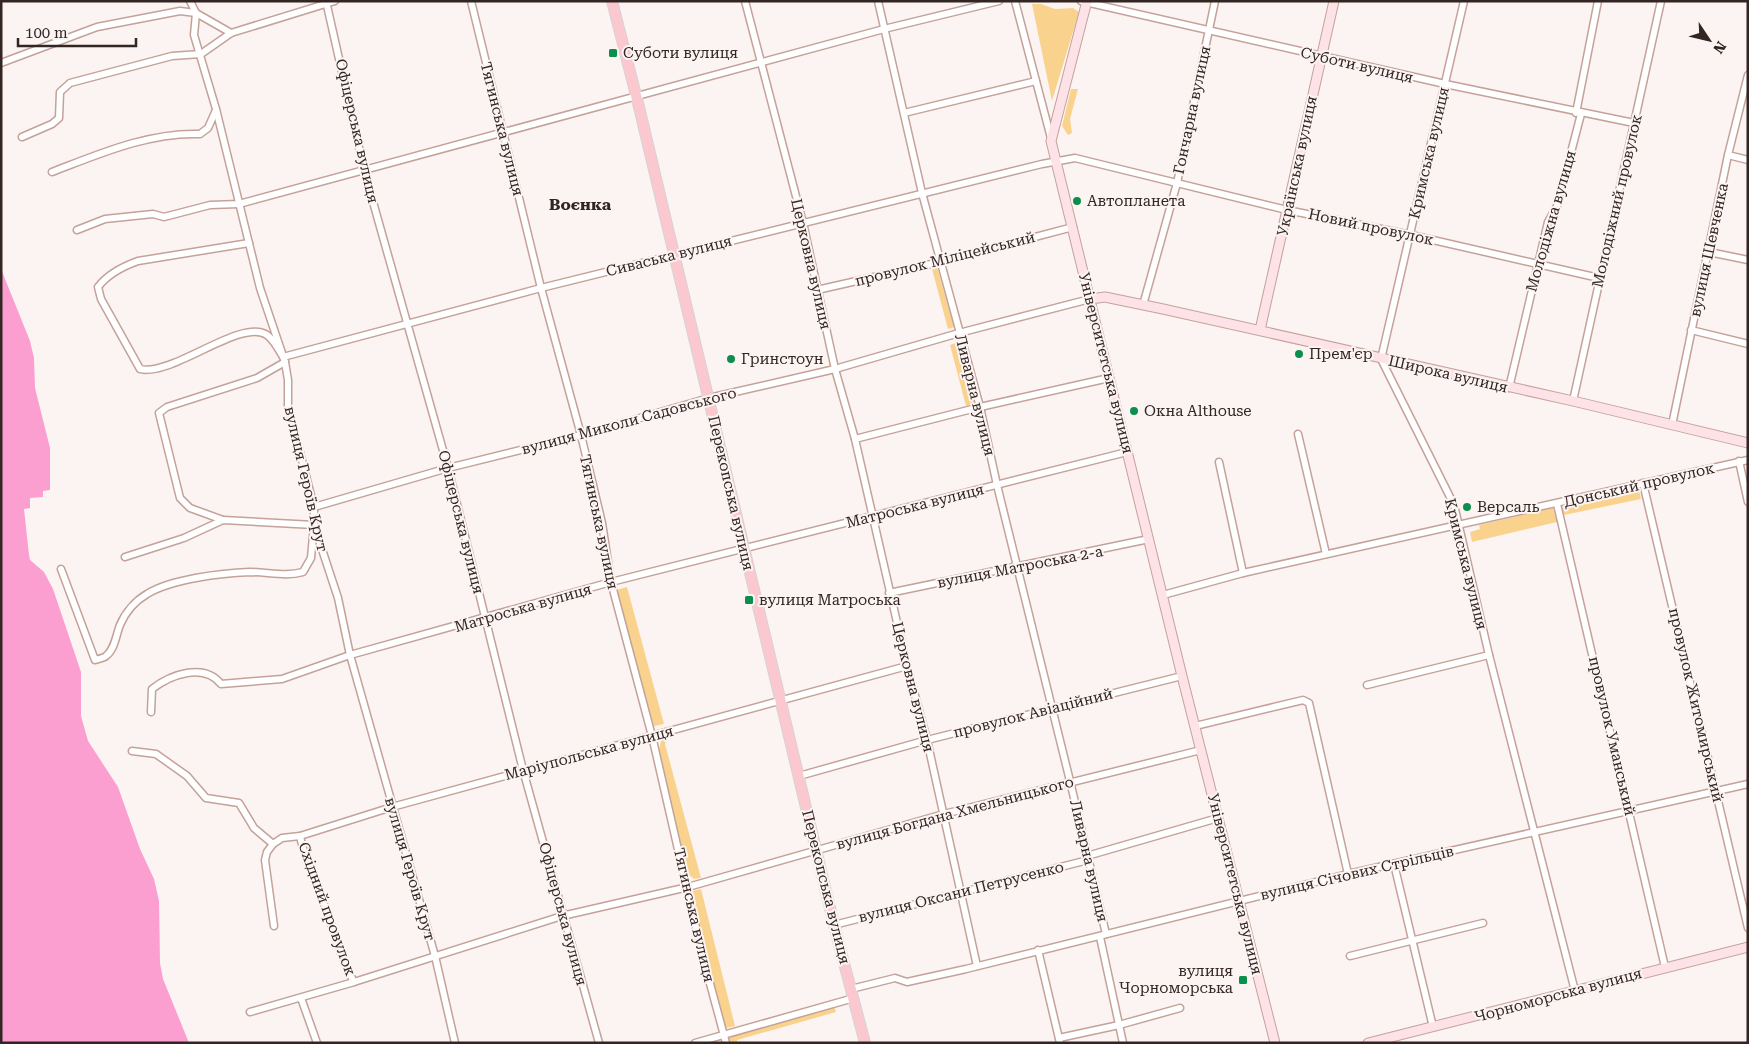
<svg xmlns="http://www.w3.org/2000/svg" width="1749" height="1044" viewBox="0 0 1749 1044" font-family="'Roboto Serif',serif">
<rect width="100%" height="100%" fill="#fbf4f2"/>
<g fill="#f9d38d">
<path d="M1032,4H1041L1055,9L1073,8L1079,12L1052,101Z"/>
<path d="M1071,89H1078L1070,119L1072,133L1068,135L1062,126Z"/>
<path d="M937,267L954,327L948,329L932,269Z"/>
<path d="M958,342L975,403L966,406L950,345Z"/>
<path d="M1639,490L1641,499L1564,515L1562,507Z"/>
<path d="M1553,508L1557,522L1472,542L1470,532L1480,529L1479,525Z"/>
<path d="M627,587L664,724L654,726L616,590Z"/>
<path d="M666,739L665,744L701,878L694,879L688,874L659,751L661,740Z"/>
<path d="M701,889L735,1026L726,1028L704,952L692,891Z"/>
<path d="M834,1006L836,1012L737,1040V1043H729V1038L734,1034Z"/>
</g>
<path fill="#fa9fd0" d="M1,269L30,341L34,358L35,388L50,448V490L43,491V497L30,498V508L24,509L29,555L30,560L44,572L53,589L81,672V716L88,741L118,787L140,849L154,879L159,901L160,963L163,979L189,1043H1Z"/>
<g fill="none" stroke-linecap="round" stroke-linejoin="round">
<defs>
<g id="street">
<path d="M190,1L196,13L194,35L216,109L260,288L285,362L288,380V406L314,507V525L338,598L350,655L435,956L455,1043"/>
<path d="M326,1L364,170L448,468L523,770L599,1043"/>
<path d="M471,1L541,288L581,435L602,523L611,582L652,736L702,954L726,1043"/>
<path d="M745,1L803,223L835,369L855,439L907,666L927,740L977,966"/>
<path d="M878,1L922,193L980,407L997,485L1070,781L1106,934"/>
<path d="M1015,1L1051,138"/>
<path d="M1081,1L1445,84L1634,123"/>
<path d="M1464,1L1381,359L1454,505L1489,655L1575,991"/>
<path d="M1,63L97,27L180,11L196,13L231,33"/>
<path d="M904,113L1036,81"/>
<path d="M1576,113L1598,1"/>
<path d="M22,137L52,124L59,118L60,92L70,83L172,56L201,54L231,33L335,1"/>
<path d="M1728,155L1748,160"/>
<path d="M52,172C99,154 149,132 200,134L208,128L216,110"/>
<path d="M77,230L105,219L153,214L164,217L210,205L239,204L884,29L999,1"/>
<path d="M249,243L138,261C124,266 107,275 98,287L101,299L140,369C172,377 242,317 267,335C274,340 279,350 283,357L541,288L1042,164L1075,158L1287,210L1411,235L1599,278"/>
<path d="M1709,252L1748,260"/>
<path d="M817,290L940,262L1073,227"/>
<path d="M1143,305L1177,183L1215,1"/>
<path d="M1691,330L1748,344"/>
<path d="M1509,388L1548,222L1557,206L1581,114"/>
<path d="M1573,401L1661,1"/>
<path d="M1672,425L1728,155L1748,75"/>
<path d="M1298,434L1326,554"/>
<path d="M855,439L980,407L1109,378"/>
<path d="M1739,461L1748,502"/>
<path d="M1219,462L1243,573"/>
<path d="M1643,483L1748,928"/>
<path d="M1557,504L1665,967"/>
<path d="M314,507L448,468L581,435L709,398L835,369L959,333L1090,299"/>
<path d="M223,520L190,508L180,498L159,413L167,407L257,378L285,362"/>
<path d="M61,569L95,660C98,659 104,658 106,656C115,649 116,635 120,625C125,613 135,601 147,594C171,579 222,573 250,572C268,572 286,577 303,572L311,558L314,525L223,520L184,538L125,557"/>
<path d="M889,593L1149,539"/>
<path d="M1163,595L1243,573L1748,460"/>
<path d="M1367,685L1489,655"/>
<path d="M151,712L152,689C170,675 204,662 221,684L282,679L350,655L611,582L1127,452"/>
<path d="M1195,726L1303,700L1309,703L1348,874"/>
<path d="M132,751L156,754L187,776L206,798L239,803L254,828L273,844L282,838L300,836L392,807L907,666"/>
<path d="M799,776L927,740L1182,676"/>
<path d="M300,836C305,862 318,885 326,910C335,935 341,959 354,982"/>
<path d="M273,844L267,852L265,860L274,926"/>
<path d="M1087,856L1218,818"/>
<path d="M1394,864L1433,1027"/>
<path d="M834,925L1088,860"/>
<path d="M1100,937L1123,1043"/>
<path d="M1038,950L1060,1043"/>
<path d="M1350,956L1483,923"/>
<path d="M851,989L895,978L907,982L966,969L1348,874L1748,784"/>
<path d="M301,998L317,1043"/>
<path d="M250,1012L354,982L562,916L688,887L944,814L1201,750"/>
<path d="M1059,1038L1119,1025L1180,1008"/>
<path d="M695,1043L854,998"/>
</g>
<g id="secondary">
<path d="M1087,1L1051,141L1182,676L1275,1043"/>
<path d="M1090,299L1105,297L1163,309L1573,401L1748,443"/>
<path d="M1260,330L1334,1"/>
<path d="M1368,1043L1748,947"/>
</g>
<path id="primary" d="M612,1L639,107L834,925L865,1043"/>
</defs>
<use href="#street" stroke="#c4a299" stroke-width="9"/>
<use href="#secondary" stroke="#c4a299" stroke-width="11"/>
<use href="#primary" stroke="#d6d3d3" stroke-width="12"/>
<use href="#street" stroke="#fff" stroke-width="6"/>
<use href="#secondary" stroke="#fde3e7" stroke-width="9"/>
<use href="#primary" stroke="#fbc8cf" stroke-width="10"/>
</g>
<g fill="#0c8f4c" stroke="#fbf4f2" stroke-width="2">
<rect x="608" y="48" width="10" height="10" rx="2.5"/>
<circle cx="1077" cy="201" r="5"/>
<circle cx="1299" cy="354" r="5"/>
<circle cx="731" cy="359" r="5"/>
<circle cx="1134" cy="411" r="5"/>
<circle cx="1467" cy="507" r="5"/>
<rect x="744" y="595" width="10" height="10" rx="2.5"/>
<rect x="1238" y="975" width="10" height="10" rx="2.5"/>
</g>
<g text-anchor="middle" stroke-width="4" stroke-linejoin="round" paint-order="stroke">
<g font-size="15" fill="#322522" stroke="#fbf4f2" text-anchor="start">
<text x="623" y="58">Суботи вулиця</text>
<text x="1087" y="206">Автопланета</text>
<text x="1309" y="359">Прем'єр</text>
<text x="741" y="364">Гринстоун</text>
<text x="1144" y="416">Окна Althouse</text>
<text x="1477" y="512">Версаль</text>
<text x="759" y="605">вулиця Матроська</text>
<text x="1233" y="976" text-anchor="end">вулиця<tspan x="1233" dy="17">Чорноморська</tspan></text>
</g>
<g font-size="15" fill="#322522" stroke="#fbf4f2">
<text transform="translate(1357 65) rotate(13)" y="5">Суботи вулиця</text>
<text transform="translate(1192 110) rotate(-78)" y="5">Гончарна вулиця</text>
<text transform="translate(502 129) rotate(76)" y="5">Тягинська вулиця</text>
<text transform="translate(357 131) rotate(77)" y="5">Офіцерська вулиця</text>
<text transform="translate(1429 153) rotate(-77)" y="5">Кримська вулиця</text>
<text transform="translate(1297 166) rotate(-78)" y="5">Українська вулиця</text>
<text transform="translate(1617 201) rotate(-77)" y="5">Молодіжний провулок</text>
<text transform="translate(1551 221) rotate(-74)" y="5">Молодіжна вулиця</text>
<text transform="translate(1371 227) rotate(12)" y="5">Новий провулок</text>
<text transform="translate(1709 250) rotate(-78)" y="5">вулиця Шевченка</text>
<text transform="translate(669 256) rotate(-14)" y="5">Сиваська вулиця</text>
<text transform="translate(945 259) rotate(-14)" y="5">провулок Міліцейський</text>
<text transform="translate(811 264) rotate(77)" y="5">Церковна вулиця</text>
<text transform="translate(1106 363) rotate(76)" y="5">Університетська вулиця</text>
<text transform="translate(1448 374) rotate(13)" y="5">Широка вулиця</text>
<text transform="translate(975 395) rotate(76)" y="5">Ливарна вулиця</text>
<text transform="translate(629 421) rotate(-15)" y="5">вулиця Миколи Садовського</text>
<text transform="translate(306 479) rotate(77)" y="5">вулиця Героїв Крут</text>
<text transform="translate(1639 485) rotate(-13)" y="5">Донський провулок</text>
<text transform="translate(731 493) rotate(77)" y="5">Перекопська вулиця</text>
<text transform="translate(915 506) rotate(-14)" y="5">Матроська вулиця</text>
<text transform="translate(461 522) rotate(76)" y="5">Офіцерська вулиця</text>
<text transform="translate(599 522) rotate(78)" y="5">Тягинська вулиця</text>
<text transform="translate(1466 564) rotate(76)" y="5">Кримська вулиця</text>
<text transform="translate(1020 567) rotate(-11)" y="5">вулиця Матроська 2-а</text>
<text transform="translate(523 608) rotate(-16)" y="5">Матроська вулиця</text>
<text transform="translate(913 687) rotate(76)" y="5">Церковна вулиця</text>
<text transform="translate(1696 705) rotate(77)" y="5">провулок Житомирський</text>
<text transform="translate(1033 713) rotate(-14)" y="5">провулок Авіаційний</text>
<text transform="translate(1612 736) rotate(77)" y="5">провулок Уманський</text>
<text transform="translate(589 753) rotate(-15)" y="5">Маріупольська вулиця</text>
<text transform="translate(955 813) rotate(-15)" y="5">вулиця Богдана Хмельницького</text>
<text transform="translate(1089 861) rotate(77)" y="5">Ливарна вулиця</text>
<text transform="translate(410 869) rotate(74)" y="5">вулиця Героїв Крут</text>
<text transform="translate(1357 873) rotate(-13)" y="5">вулиця Січових Стрільців</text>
<text transform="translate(1235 884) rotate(76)" y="5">Університетська вулиця</text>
<text transform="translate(826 887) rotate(76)" y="5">Перекопська вулиця</text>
<text transform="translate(961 892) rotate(-14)" y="5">вулиця Оксани Петрусенко</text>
<text transform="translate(327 909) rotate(70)" y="5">Східний провулок</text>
<text transform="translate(563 914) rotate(75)" y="5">Офіцерська вулиця</text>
<text transform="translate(694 915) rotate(77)" y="5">Тягинська вулиця</text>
<text transform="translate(1558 995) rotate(-15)" y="5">Чорноморська вулиця</text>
</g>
<g font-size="16" font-weight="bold" fill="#322522" stroke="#fbf4f2">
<text x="580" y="210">Воєнка</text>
</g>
</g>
<rect width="1749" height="1044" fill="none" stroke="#322522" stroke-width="5"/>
<g transform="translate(1709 40) rotate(125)" stroke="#fbf4f2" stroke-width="4" paint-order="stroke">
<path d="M0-4L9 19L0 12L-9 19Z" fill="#322522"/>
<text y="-8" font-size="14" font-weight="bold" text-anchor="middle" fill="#322522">N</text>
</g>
<path d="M18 38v8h118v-8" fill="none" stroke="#322522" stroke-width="2.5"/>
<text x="25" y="38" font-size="15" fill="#322522" stroke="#fbf4f2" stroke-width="4" paint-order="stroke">100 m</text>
</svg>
